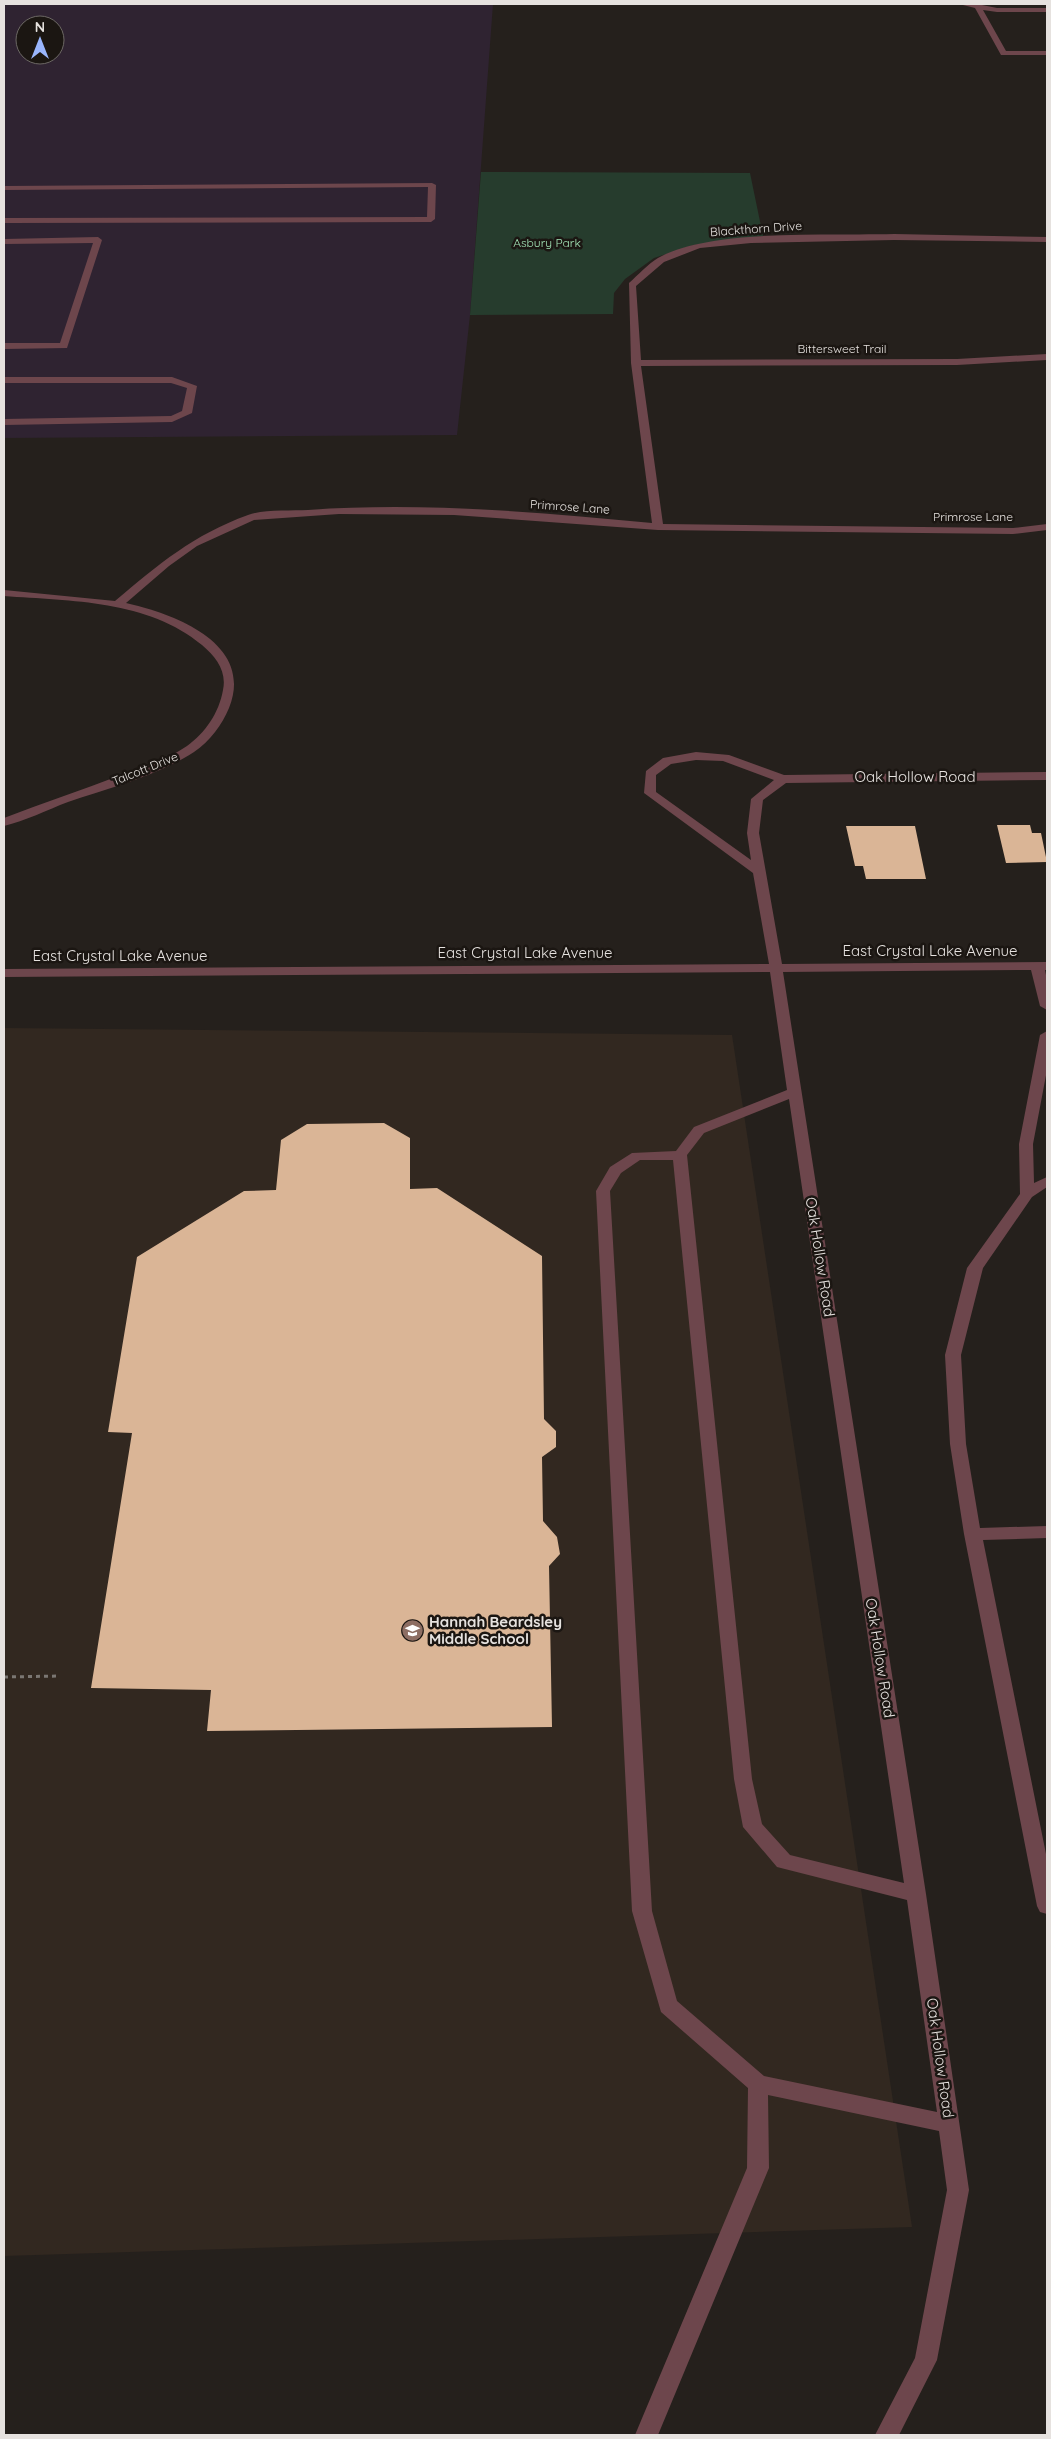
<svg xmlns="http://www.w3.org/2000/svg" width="1051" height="2439" viewBox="0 0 1051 2439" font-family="Quicksand,sans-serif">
<rect width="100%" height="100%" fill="#25201c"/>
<path fill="#2f2331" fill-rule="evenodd" d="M4,4H493L470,315L457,435L4,438ZM25,25H55V55H25Z"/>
<path fill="#322820" d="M4,1028L732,1035L912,2227L4,2256Z"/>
<path fill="#263c2d" d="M481,172L750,173L763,236L694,245L654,258L625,279L614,293L613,314L470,315Z"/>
<g fill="#dab596">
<path d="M997,825H1030L1032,833H1041L1047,862L1006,863Z"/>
<path d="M846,826H915L926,879H866L863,866H855Z"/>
<path d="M384,1123L410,1138V1189L437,1188L542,1256L544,1419L556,1431V1447L542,1457L543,1521L557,1537L560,1554L549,1566L552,1727L207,1731L211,1690L91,1688L132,1433L108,1432L137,1257L244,1191L276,1190L281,1140L307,1124Z"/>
</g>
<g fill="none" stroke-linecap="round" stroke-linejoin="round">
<path stroke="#7b7773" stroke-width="3" stroke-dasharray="4 4" stroke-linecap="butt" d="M4,1677L60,1676"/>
<g fill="#6d464c" fill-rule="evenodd">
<path d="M959,4H977L997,8H1047V12H997L983,10L1006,51H1047V55H1001L975,8Z"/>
<path d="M432,183L436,185L435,219L431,222L4,223V218L427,217L428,187L4,190V186Z"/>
<path d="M894,234L1047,237V242L894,240L751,243L700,248L664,262L636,286L641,360L957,359L1047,354V360L957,365L641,366L663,524L1013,528L1047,524V530L1013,534L658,530L454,515L339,514L254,520L197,546L169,566L126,603C174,614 255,643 229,708C222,725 210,741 194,752C157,776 109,788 68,802C47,810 25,821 4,826V818C43,803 82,790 121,775C143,767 167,760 187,746C205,733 219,713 223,690C227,671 216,657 202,645C148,600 71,601 4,596V590L115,601C159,564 193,535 248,515C263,509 291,511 308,510C422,502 539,512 652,523L631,363L629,283C638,275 648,264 658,258C710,228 833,236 894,234Z"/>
<path d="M98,237L102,240L67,348L4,349V343H60L93,243L4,244V239Z"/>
<path d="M4,377H172L197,386L192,413L172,422L4,425V419L171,416L182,411L187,388L171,383H4Z"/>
<path d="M696,752L729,755L784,775L1047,772V780L786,783L763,800L759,833L782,964L1047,962V970H1045L1047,980V1010L1040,1006L1031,970L783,972L926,1894L969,2190L937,2360L899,2435H875L915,2358L947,2190L939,2131L768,2095L769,2168L658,2435H635L747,2168L748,2088L661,2012L632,1911L596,1191L610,1167L632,1153L676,1151L694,1127L787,1090L770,972L4,977V969L769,964L753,873L644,793L646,771L663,758ZM696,760L723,761L774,780L751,799L747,833L751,860L656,792V775L671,764ZM789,1099L904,1883L790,1855L762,1824L752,1779L687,1155L704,1133ZM640,1160H673L734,1779L743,1827L777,1867L907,1900L937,2112L764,2076L677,2001L652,1911L610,1191L621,1173Z"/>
<path d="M1047,1031V1070L1033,1144L1034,1183L1047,1177V1187L1032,1197L983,1268L961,1355L966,1444L980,1528L1047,1526V1538L983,1540L1047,1859V1914L1040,1912L1037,1906L964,1534L950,1444L945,1355L967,1268L1020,1194L1019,1144L1040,1035Z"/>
</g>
</g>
<defs>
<symbol id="school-disc" viewBox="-11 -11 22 22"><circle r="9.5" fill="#8d6e63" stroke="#1b1612"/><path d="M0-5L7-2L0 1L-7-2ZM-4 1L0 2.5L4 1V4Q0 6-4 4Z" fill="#fff"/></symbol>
</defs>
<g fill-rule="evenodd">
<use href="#school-disc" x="400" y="1618" width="25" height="25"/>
</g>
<g text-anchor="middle" stroke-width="5" stroke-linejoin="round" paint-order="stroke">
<g font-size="12" fill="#e6e2df" stroke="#1b1612">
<text transform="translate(756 229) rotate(-4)" y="4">Blackthorn Drive</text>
<text x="842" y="353">Bittersweet Trail</text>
<text transform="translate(570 507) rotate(4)" y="4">Primrose Lane</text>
<text x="973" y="521">Primrose Lane</text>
<text transform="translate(145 769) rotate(-22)" y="4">Talcott Drive</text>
</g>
<g font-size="12" fill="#a1e2b5" stroke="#1b1612">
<text x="547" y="247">Asbury Park</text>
</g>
<g font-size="15" fill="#e6e2df" stroke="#1b1612">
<text x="915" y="782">Oak Hollow Road</text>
<text x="930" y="956">East Crystal Lake Avenue</text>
<text x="525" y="958">East Crystal Lake Avenue</text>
<text x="120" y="961">East Crystal Lake Avenue</text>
<text transform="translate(820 1257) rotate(81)" y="5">Oak Hollow Road</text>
<text transform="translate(880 1658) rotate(81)" y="5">Oak Hollow Road</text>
<text transform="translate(940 2058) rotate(82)" y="5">Oak Hollow Road</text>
</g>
<g font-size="15" font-weight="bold" fill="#e6e2df" stroke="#1b1612" text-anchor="start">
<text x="429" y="1627">Hannah Beardsley<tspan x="429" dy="17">Middle School</tspan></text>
</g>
</g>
<rect width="1051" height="2439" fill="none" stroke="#e6e2df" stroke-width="10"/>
<g transform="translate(40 40)"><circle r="24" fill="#1b1612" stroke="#6c6864"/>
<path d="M0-4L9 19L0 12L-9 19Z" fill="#99b5fd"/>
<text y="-8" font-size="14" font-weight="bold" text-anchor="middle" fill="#e6e2df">N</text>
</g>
</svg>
